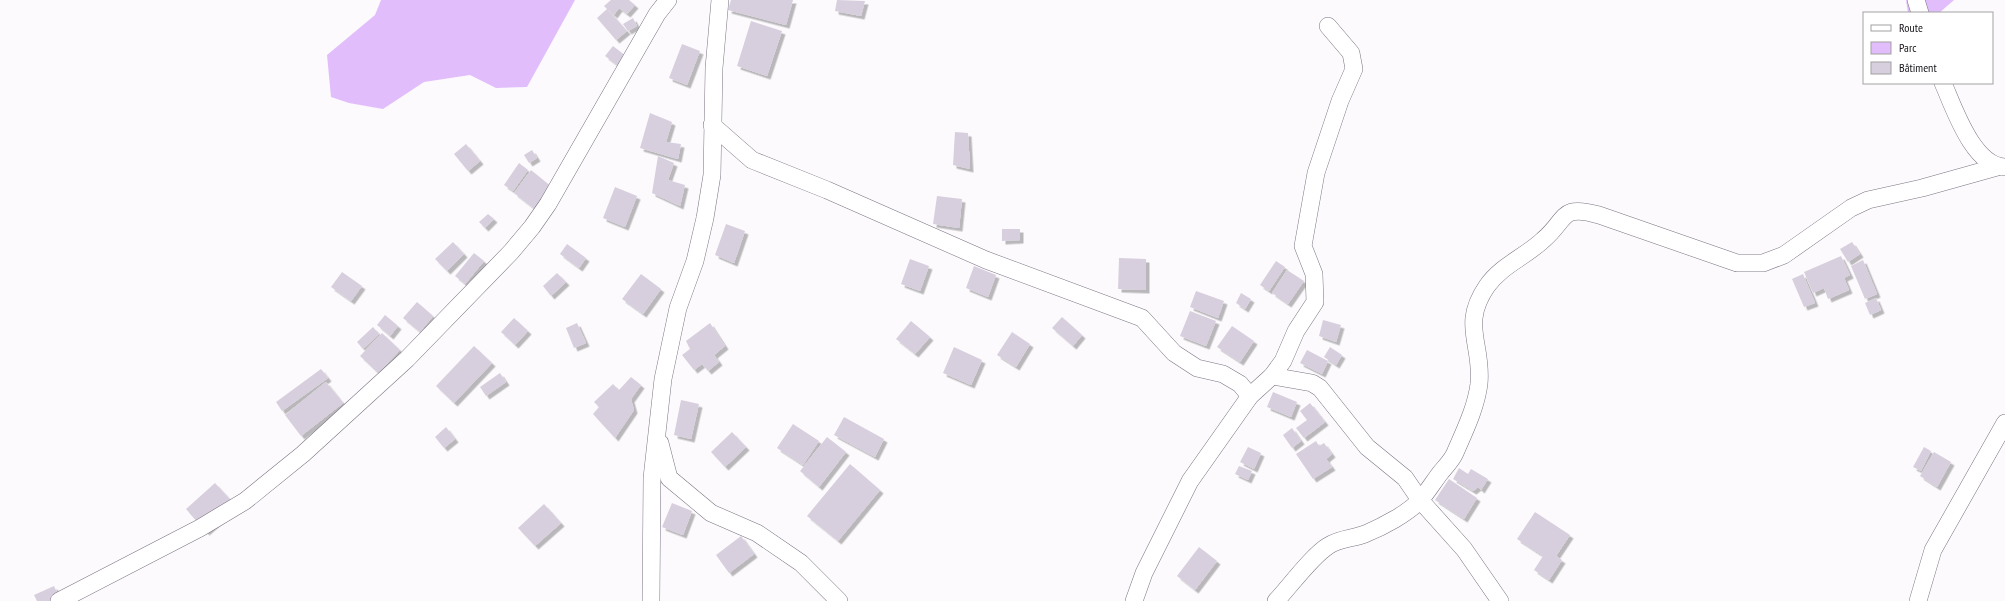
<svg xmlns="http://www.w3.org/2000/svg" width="2005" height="601" viewBox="0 0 2005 601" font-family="'PT Sans Narrow',sans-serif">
<defs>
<filter id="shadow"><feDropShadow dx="3.5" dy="3.5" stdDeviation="0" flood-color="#0004"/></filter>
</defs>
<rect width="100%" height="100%" fill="#fcfafd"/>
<g fill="#e1befb">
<path d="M381,0H575L527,87L496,88L470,75L424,82L383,109L349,103L331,97L327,55L375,15Z"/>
<path d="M1906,0H1954L1939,13H1908Z"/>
</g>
<g fill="#d8cfde" filter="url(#shadow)">
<path d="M611,0H629L635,5L627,14L619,8L614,15L607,9L627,31L616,40L597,18L607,9L604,6Z"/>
<path d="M731,0H793L786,25L728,10Z"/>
<path d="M837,0L865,1L861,16L835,11Z"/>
<path d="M633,18L637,26L628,31L623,24Z"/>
<path d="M751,21L782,31L767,76L737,66Z"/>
<path d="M682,44L700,51L687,85L669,78Z"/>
<path d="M613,46L631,60L624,70L605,56Z"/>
<path d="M650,113L672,122L666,142L681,144L678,159L640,148Z"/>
<path d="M955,132L968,133L970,169L953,165Z"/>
<path d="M466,144L480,161L468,171L454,154Z"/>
<path d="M532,150L537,158L529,163L524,155Z"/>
<path d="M658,156L674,163L668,180L685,185L680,206L652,193Z"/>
<path d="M519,163L528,170L513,191L504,185Z"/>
<path d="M531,170L553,188L536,210L514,193Z"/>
<path d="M615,187L637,196L625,227L603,218Z"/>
<path d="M937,196L962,199L959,228L933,224Z"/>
<path d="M488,214L494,219L485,228L479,222Z"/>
<path d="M726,224L745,231L734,263L715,255Z"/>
<path d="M1002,229H1020V240L1002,241Z"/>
<path d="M453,242L464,254L447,271L435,259Z"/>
<path d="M1852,242L1860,254L1848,262L1840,249Z"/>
<path d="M567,244L586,258L579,268L560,254Z"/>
<path d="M474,253L484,261L465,284L455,276Z"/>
<path d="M1841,256L1850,275L1844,278L1849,290L1828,299L1824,288L1813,293L1804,272Z"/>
<path d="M1119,258L1146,259V290L1118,289Z"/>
<path d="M910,259L929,266L920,291L901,284Z"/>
<path d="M1863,260L1877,294L1865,299L1851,266Z"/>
<path d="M1276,261L1285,267L1269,291L1260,285Z"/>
<path d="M974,266L996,275L988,297L966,288Z"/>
<path d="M1287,270L1304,281L1288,304L1272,293Z"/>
<path d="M342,272L362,286L351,301L331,287Z"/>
<path d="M557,273L566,282L551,296L543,286Z"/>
<path d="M641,274L661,289L643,314L622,299Z"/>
<path d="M1803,274L1815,303L1804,307L1792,279Z"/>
<path d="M1196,291L1224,301L1218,318L1190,307Z"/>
<path d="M1241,293L1251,299L1245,309L1236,303Z"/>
<path d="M1876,298L1881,310L1870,315L1865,303Z"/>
<path d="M417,302L433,316L420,332L403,318Z"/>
<path d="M1190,311L1216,321L1206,346L1180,336Z"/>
<path d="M385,315L398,326L390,336L377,325Z"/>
<path d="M1062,317L1082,335L1073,346L1052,328Z"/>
<path d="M514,318L528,331L515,345L501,332Z"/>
<path d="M1323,320L1341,325L1336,342L1319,336Z"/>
<path d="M911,321L930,337L915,354L896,339Z"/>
<path d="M577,323L586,343L574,348L566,328Z"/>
<path d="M710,323L725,346L714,355L719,362L708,371L702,364L694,370L682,355L690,349L686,341Z"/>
<path d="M1232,326L1254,341L1240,362L1217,347Z"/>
<path d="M373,327L379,334L363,349L357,342Z"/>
<path d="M1012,332L1030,344L1016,367L997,355Z"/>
<path d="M382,333L400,350L378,373L360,356Z"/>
<path d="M474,346L492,363L454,403L436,386Z"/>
<path d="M954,347L982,360L971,385L943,373Z"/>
<path d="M1330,347L1342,355L1336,365L1324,357Z"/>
<path d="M1307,350L1328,361L1322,374L1300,363Z"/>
<path d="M321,369L328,378L282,411L276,402Z"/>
<path d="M500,373L506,382L486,396L480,387Z"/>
<path d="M631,377L641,385L631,399L634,410L615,438L593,414L599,407L594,402L613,384L619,390Z"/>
<path d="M326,382L343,403L301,436L285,415Z"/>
<path d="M1273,392L1297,402L1291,417L1267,407Z"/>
<path d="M681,400L699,404L691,439L674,435Z"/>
<path d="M1310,403L1325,422L1304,438L1296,428L1307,420L1300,411Z"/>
<path d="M844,417L884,439L875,457L834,435Z"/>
<path d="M793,424L819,441L803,465L777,448Z"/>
<path d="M446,427L455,439L444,448L435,437Z"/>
<path d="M1292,428L1301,441L1292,448L1283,435Z"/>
<path d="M732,432L746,447L725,467L711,452Z"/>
<path d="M827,437L846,452L819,487L800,471Z"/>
<path d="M1316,441L1319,446L1324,443L1332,454L1326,459L1332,467L1313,479L1296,454Z"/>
<path d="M1248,447L1261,453L1254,469L1240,462Z"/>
<path d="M1924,447L1931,451L1921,471L1913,467Z"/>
<path d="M1934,452L1951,462L1937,487L1920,476Z"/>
<path d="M850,464L880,490L838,541L807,516Z"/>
<path d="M1239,466L1252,471L1248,480L1235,474Z"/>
<path d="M1459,468L1468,474L1471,469L1488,479L1481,490L1478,487L1473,491L1453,479Z"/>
<path d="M1449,479L1477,498L1464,519L1435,500Z"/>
<path d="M215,483L236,506L206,532L186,509Z"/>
<path d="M672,503L692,511L683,535L662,527Z"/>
<path d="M544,504L561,523L535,546L518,528Z"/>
<path d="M1535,512L1570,535L1556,556L1562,560L1549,580L1534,570L1543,556L1517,539Z"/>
<path d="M741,536L754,554L729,573L716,555Z"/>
<path d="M1199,547L1217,561L1195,590L1177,576Z"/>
<path d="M54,586L61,601H37L34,595Z"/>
</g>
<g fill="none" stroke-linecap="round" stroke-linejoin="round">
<defs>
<g id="minor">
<path d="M1916,0L1920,13"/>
<path d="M1943,83C1954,108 1973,166 2005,167"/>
<path d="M712,125L752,160L827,190L986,260L1142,318L1174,353L1197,368L1223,374L1240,384L1250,396"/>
<path d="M1272,376L1312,383L1320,388L1367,447L1405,478L1420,500L1464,549L1500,601"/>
<path d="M660,443L669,478L711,513L757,533L801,563L839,601"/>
<path d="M59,601L200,528L245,501L303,454L407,359L511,252L532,227L548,204L657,14L668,0"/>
<path d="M651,601L652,478L663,379L678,308L695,261L705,218L712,175L714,68L720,0"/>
<path d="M1134,601L1144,573L1190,481L1250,396L1272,376L1283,361L1296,331L1315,302L1314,274L1303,246L1316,173L1340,101L1354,69L1351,53L1328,26"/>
<path d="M1276,601C1290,586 1312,556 1328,546C1340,538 1352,539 1365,534C1382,527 1409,513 1421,499C1428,491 1434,481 1441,472C1446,466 1452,460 1455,453C1464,432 1476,408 1479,384C1483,344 1460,325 1487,286C1502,265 1525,257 1543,240C1568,219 1559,204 1599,215L1737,263H1763L1784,255L1851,208L1868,200L1922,188L1997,167"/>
<path d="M1918,601L1933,550L2005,423"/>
</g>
</defs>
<use href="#minor" stroke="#7c7482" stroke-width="18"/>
<use href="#minor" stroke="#fff" stroke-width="17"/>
</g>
<rect x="1863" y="12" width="130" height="72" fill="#ffffff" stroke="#a2a1a3"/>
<rect x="1871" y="25" width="20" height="6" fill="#ffffff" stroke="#a2a1a3"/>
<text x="1899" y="32" font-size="12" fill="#171419">Route</text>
<rect x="1871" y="42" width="20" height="12" fill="#e1befb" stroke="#a2a1a3"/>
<text x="1899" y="52" font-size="12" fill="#171419">Parc</text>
<rect x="1871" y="62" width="20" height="12" fill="#d8cfde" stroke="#a2a1a3"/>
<text x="1899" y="72" font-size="12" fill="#171419">Bâtiment</text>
</svg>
